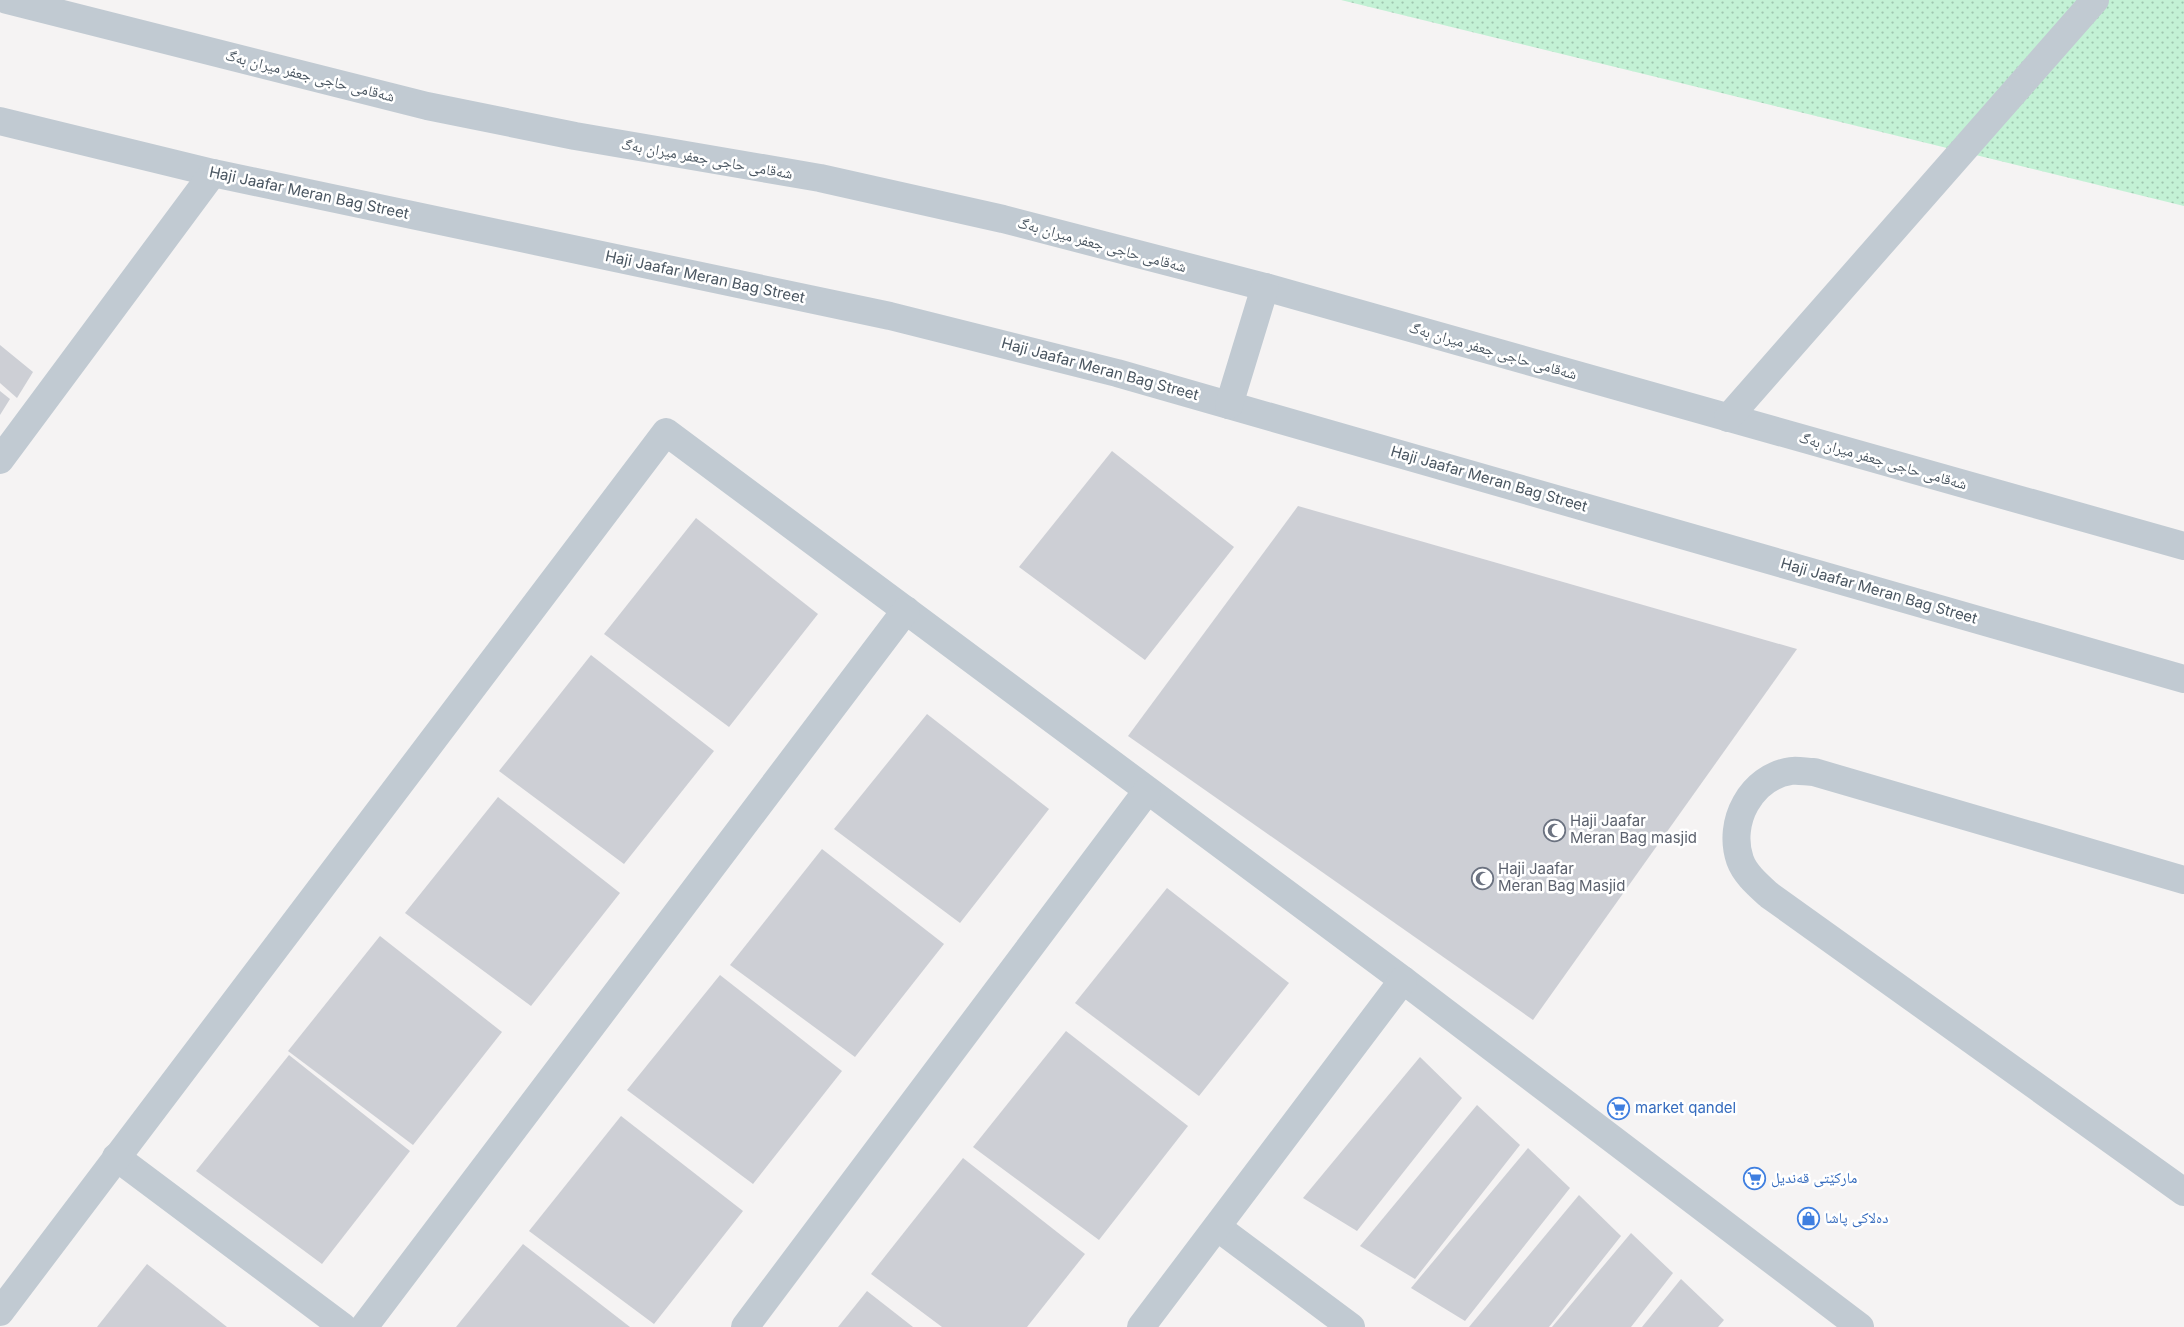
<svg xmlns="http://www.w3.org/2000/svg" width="2184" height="1327" viewBox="0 0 2184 1327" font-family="Inter,'Noto Naskh Arabic',sans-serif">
<defs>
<pattern id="grass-dots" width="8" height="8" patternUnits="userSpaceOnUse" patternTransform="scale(1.25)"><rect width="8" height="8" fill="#c3f1d5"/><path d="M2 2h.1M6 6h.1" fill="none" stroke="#a0c6b0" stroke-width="1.8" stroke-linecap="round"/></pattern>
</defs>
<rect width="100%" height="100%" fill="#f5f3f3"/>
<path fill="url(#grass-dots)" d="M1341,0H2184V206Z"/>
<g fill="#cdcfd5">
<path d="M0,345L33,372L17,398L0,383Z"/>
<path d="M0,391L10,399L0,415Z"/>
<path d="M1112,451L1234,547L1145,660L1019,567Z"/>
<path d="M1298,506L1797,649L1533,1020L1128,736Z"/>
<path d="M696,518L818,614L729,727L604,634Z"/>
<path d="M591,655L714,751L624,864L499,771Z"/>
<path d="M927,714L1049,809L960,923L834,829Z"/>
<path d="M498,797L620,893L531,1006L405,913Z"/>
<path d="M822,849L944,944L855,1057L730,965Z"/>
<path d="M1167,888L1289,983L1199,1096L1075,1003Z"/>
<path d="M380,936L502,1032L413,1145L288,1051Z"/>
<path d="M720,975L842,1071L753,1184L627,1090Z"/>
<path d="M1066,1031L1188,1126L1099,1240L973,1147Z"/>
<path d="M289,1055L410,1151L322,1264L196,1171Z"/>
<path d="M1420,1057L1462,1098L1357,1231L1303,1198Z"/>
<path d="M1477,1105L1520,1145L1415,1279L1360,1246Z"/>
<path d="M621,1116L743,1211L654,1324L529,1231Z"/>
<path d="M1528,1148L1570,1188L1465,1321L1411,1288Z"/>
<path d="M963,1158L1085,1254L1027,1327H942L871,1274Z"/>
<path d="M1579,1195L1621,1236L1549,1327H1469Z"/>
<path d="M1631,1233L1673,1273L1631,1327H1552Z"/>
<path d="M523,1244L630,1327H456Z"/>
<path d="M147,1264L227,1327H97Z"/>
<path d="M1681,1279L1724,1320L1718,1327H1642Z"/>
<path d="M867,1291L913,1327H838Z"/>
</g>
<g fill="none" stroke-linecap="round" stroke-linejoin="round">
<g stroke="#c1cad2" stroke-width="28">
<path d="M7,0L427,106L575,136L820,178L1003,219L1265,287L2184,546"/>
<path d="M0,121L213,173L890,316L1117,373L2184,679"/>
<path d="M1229,405L1265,287"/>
<path d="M1728,418L2095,0"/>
<path d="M0,460L213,173"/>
<path d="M2184,880L1814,772C1807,772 1798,770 1791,771C1751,777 1727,822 1740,860C1745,874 1758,885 1769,895L2184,1192"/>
<path d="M116,1157L343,1327"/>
<path d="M1217,1227L1351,1327"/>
<path d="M0,1312L666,432L1403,980L1860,1327"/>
<path d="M364,1327L906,610"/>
<path d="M745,1327L1147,791"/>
<path d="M1141,1327L1403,980"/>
</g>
</g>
<defs>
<symbol id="mosque-ring" viewBox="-11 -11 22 22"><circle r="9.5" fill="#fff" stroke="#6b7280" stroke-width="1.5"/><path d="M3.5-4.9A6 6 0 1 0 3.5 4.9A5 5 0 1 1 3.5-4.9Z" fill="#6b7280"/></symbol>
<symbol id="supermarket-ring" viewBox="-11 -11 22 22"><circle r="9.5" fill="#fff" stroke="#3f7fe0" stroke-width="1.5"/><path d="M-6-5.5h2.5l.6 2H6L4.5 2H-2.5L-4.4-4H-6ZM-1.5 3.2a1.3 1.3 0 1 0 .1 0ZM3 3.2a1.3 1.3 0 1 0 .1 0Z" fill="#3f7fe0"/></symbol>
<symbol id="shop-ring" viewBox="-11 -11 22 22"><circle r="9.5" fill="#fff" stroke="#3f7fe0" stroke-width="1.5"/><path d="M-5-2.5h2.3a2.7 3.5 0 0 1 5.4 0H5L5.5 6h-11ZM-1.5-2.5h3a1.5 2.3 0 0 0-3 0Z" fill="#3f7fe0"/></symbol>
</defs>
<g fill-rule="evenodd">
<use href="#mosque-ring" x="1542" y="818" width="25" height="25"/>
<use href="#mosque-ring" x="1470" y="866" width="25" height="25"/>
<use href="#supermarket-ring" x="1606" y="1096" width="25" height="25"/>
<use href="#supermarket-ring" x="1742" y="1166" width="25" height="25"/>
<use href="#shop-ring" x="1796" y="1206" width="25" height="25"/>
</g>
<g text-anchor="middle" stroke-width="5" stroke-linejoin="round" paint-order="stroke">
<g font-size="15" fill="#4a5661" stroke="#fff">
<text transform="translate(310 76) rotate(14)" y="5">شەقامی حاجی جعفر میران بەگ</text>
<text transform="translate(707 159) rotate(10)" y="5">شەقامی حاجی جعفر میران بەگ</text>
<text transform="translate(309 193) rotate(12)" y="5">Haji Jaafar Meran Bag Street</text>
<text transform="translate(1102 245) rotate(15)" y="5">شەقامی حاجی جعفر میران بەگ</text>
<text transform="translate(705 277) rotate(12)" y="5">Haji Jaafar Meran Bag Street</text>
<text transform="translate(1493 351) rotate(16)" y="5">شەقامی حاجی جعفر میران بەگ</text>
<text transform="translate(1100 369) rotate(15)" y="5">Haji Jaafar Meran Bag Street</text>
<text transform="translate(1883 461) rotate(16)" y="5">شەقامی حاجی جعفر میران بەگ</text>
<text transform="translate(1489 479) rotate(16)" y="5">Haji Jaafar Meran Bag Street</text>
<text transform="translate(1879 591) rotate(16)" y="5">Haji Jaafar Meran Bag Street</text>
</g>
<g font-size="15" fill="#5b616d" stroke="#fff" text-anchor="start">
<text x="1570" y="826">Haji Jaafar<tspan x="1570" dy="17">Meran Bag masjid</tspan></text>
<text x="1498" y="874">Haji Jaafar<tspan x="1498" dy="17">Meran Bag Masjid</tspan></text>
</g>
<g font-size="15" fill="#366cbe" stroke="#fff" text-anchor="start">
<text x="1635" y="1113">market qandel</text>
<text x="1771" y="1183">مارکێتی قەندیل</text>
<text x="1825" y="1223">دەلاکی پاشا</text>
</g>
</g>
</svg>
